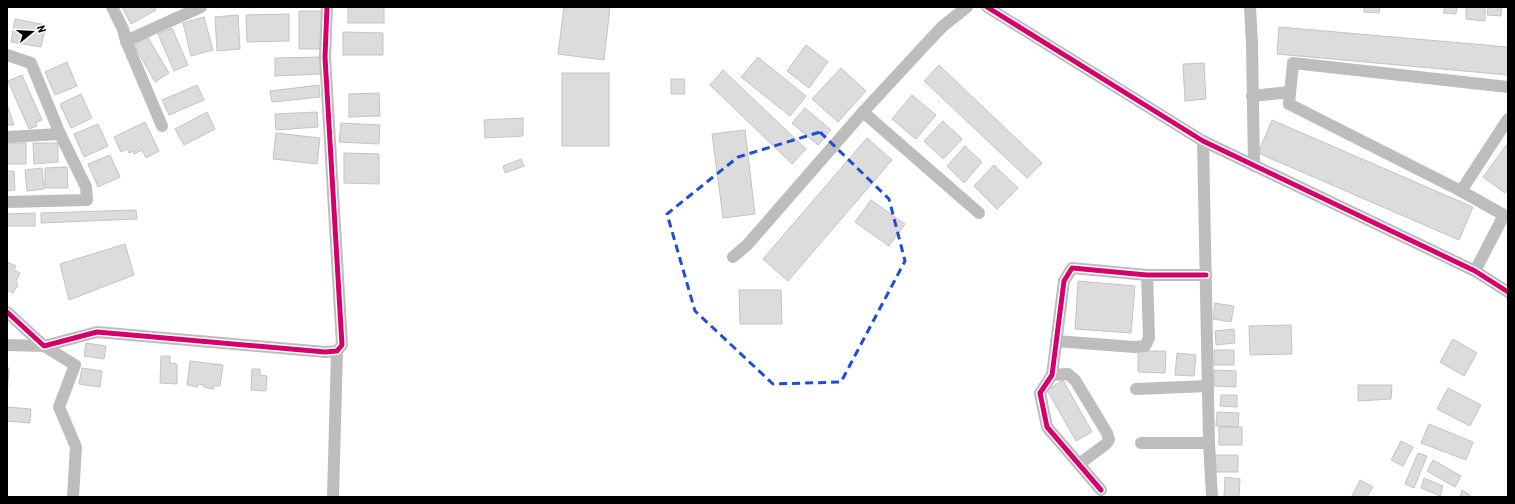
<svg xmlns="http://www.w3.org/2000/svg" width="1515" height="504" viewBox="0 0 1515 504" font-family="'Roboto Condensed',sans-serif">
<rect width="100%" height="100%" fill="#fff"/>
<g fill="#dcdcdc" stroke="#c4c4c4">
<path d="M122,7H154L156,10L131,24Z"/>
<rect x="348" y="7" width="36" height="16"/>
<path d="M564,7H610L604,60L558,54Z"/>
<path d="M1364,7H1380L1379,13L1364,12Z"/>
<path d="M1445,7H1457L1456,14L1443,13Z"/>
<path d="M1466,7H1485V21L1466,19Z"/>
<path d="M1488,7H1502L1501,16L1487,15Z"/>
<path d="M299,11H322L321,49H299Z"/>
<path d="M289,14V41L247,42L246,15Z"/>
<path d="M238,15L240,49L217,51L215,17Z"/>
<path d="M204,17L213,50L191,56L183,23Z"/>
<path d="M15,19L46,25L41,47L11,42Z"/>
<path d="M1279,27L1508,47V75L1277,54Z"/>
<path d="M172,28L188,65L174,71L158,34Z"/>
<path d="M343,32L383,33V55H343Z"/>
<path d="M147,36L169,73L155,82L134,45Z"/>
<path d="M806,45L828,62L809,88L787,71Z"/>
<path d="M320,57L321,74L275,76V58Z"/>
<path d="M758,57L806,96L790,116L741,77Z"/>
<path d="M67,62L77,86L55,95L45,72Z"/>
<path d="M1204,63L1206,99L1185,101L1183,64Z"/>
<path d="M939,65L1042,163L1027,178L924,81Z"/>
<path d="M841,68L866,91L838,122L812,99Z"/>
<path d="M723,70L806,149L792,164L710,85Z"/>
<rect x="562" y="73" width="47" height="73"/>
<path d="M22,75L42,120L36,123L37,126L29,129L8,81Z"/>
<path d="M671,79H684L685,94H671Z"/>
<path d="M197,85L204,100L169,115L162,100Z"/>
<path d="M319,85L320,97L272,102L270,91Z"/>
<path d="M379,93L380,116L349,117V94Z"/>
<path d="M81,94L92,118L71,128L60,104Z"/>
<path d="M912,95L936,115L916,139L892,119Z"/>
<path d="M7,104L14,125H7Z"/>
<path d="M805,108L831,130L818,145L792,123Z"/>
<path d="M207,112L215,129L184,145L175,129Z"/>
<path d="M317,112L318,127L276,130L275,114Z"/>
<path d="M523,118V136L485,138L484,120Z"/>
<path d="M1272,120L1473,207L1459,240L1258,153Z"/>
<path d="M943,121L962,139L943,159L924,141Z"/>
<path d="M145,122L159,151L146,158L142,150L134,154L133,151L129,153L127,149L121,152L114,137Z"/>
<path d="M341,123L380,125L379,144L339,142Z"/>
<path d="M98,124L108,146L84,157L74,134Z"/>
<path d="M745,130L755,214L723,218L712,134Z"/>
<path d="M276,133L320,138L317,164L273,159Z"/>
<path d="M867,138L892,160L788,281L763,259Z"/>
<rect x="7" y="143" width="19" height="21"/>
<path d="M33,143H58V162L34,164Z"/>
<path d="M1508,143V188L1505,193L1483,177Z"/>
<path d="M965,146L982,162L964,183L947,166Z"/>
<path d="M344,153L379,154V184L344,183Z"/>
<path d="M110,155L120,177L98,187L88,164Z"/>
<path d="M521,159L524,166L505,173L503,166Z"/>
<path d="M994,165L1018,188L997,209L974,186Z"/>
<path d="M67,167L68,188H45V168Z"/>
<path d="M42,168L44,189L27,191L25,170Z"/>
<path d="M7,171H14L15,190L7,191Z"/>
<path d="M871,200L905,224L889,246L855,222Z"/>
<path d="M136,210L137,219L41,223V213Z"/>
<path d="M35,213V226H7V214Z"/>
<path d="M125,244L134,275L69,300L60,264Z"/>
<path d="M7,262L16,266L14,270L20,273L16,281L18,285L13,293L7,290Z"/>
<path d="M1078,281L1135,286L1131,333L1075,329Z"/>
<path d="M739,290H781L782,324H740Z"/>
<path d="M1215,303L1234,306L1231,322L1213,319Z"/>
<path d="M1291,325L1292,354L1250,355L1249,326Z"/>
<path d="M1234,329L1235,343L1216,345L1215,331Z"/>
<path d="M1453,339L1477,353L1464,376L1440,362Z"/>
<path d="M86,343L106,346L104,359L84,356Z"/>
<rect x="1214" y="350" width="20" height="15"/>
<path d="M1138,351H1166L1165,373L1138,372Z"/>
<path d="M1177,353L1196,355L1194,376L1175,375Z"/>
<path d="M161,356H170V363L177,364V384L160,383Z"/>
<path d="M190,361L223,365L220,386H214L213,389L204,387V385L197,384L198,387L187,385Z"/>
<path d="M7,368H9L7,396Z"/>
<path d="M82,368L102,371L100,387L79,384Z"/>
<path d="M252,369H260V375L267,376L266,391L251,390Z"/>
<path d="M1214,370L1236,371V387L1214,386Z"/>
<path d="M1063,380L1092,432L1076,441L1047,390Z"/>
<path d="M1358,385H1392L1391,399L1358,401Z"/>
<path d="M1448,388L1481,405L1470,426L1437,409Z"/>
<path d="M1221,395H1237V407L1220,406Z"/>
<path d="M7,407L31,409L30,423L7,421Z"/>
<path d="M1217,412L1239,413L1238,427L1216,426Z"/>
<path d="M1429,424L1473,442L1466,460L1421,443Z"/>
<rect x="1219" y="427" width="23" height="18"/>
<path d="M1401,441L1413,447L1403,466L1391,460Z"/>
<path d="M1418,453L1427,456L1414,488L1405,484Z"/>
<path d="M1215,455H1238V472H1216Z"/>
<path d="M1433,460L1461,476L1455,487L1427,471Z"/>
<path d="M1225,477L1240,479L1239,497H1224Z"/>
<path d="M1424,478L1443,486L1440,496L1421,488Z"/>
<path d="M1360,480L1373,487L1367,497L1352,496Z"/>
<path d="M1462,490L1470,495L1469,497H1460Z"/>
</g>
<g fill="none" stroke-linecap="round" stroke-linejoin="round">
<g stroke="#bdbdbd" stroke-width="12">
<path d="M112,7L123,29L126,41L162,126"/>
<path d="M987,7L1203,141L1475,271L1508,292"/>
<path d="M1250,7L1252,44L1254,166"/>
<path d="M126,41L201,7"/>
<path d="M7,55L31,63L60,134L86,187L87,200L7,202"/>
<path d="M1252,96L1290,92"/>
<path d="M863,112L979,213"/>
<path d="M7,137L60,134"/>
<path d="M1203,141L1209,443L1212,497"/>
<path d="M1461,191L1508,119"/>
<path d="M733,257L747,245L863,112L925,45L943,26L967,7"/>
<path d="M1475,271L1504,215L1461,191L1289,104L1293,63L1508,87"/>
<path d="M7,312L44,346L97,332L325,352L337,351L342,345L325,57L327,7"/>
<path d="M1056,341L1134,347L1145,346L1149,338L1147,275"/>
<path d="M7,345L44,346L75,365L59,407L76,447L73,497"/>
<path d="M1052,375L1068,374L1075,380L1107,433L1109,440L1106,444L1079,464"/>
<path d="M1136,389L1208,386"/>
<path d="M1141,443H1209"/>
<path d="M1101,490L1047,427L1040,393L1052,375L1064,281L1072,268L1147,275H1206"/>
<path d="M333,497L337,351"/>
</g>
<defs>
<g id="cycleway">
<path d="M987,7L1203,141L1475,271L1508,292"/>
<path d="M7,312L44,346L97,332L325,352L337,351L342,345L325,57L327,7"/>
<path d="M1101,490L1047,427L1040,393L1052,375L1064,281L1072,268L1147,275H1206"/>
</g>
</defs>
<use href="#cycleway" stroke="#fff" stroke-width="8"/>
<use href="#cycleway" stroke="#d6006c" stroke-width="5"/>
</g>
<path fill="none" stroke="#1d4ed8" stroke-width="3" stroke-dasharray="8 5" stroke-linejoin="round" d="M820,132L889,199L905,261L841,382L773,384L695,311L667,214L738,157Z"/>
<rect width="1515" height="504" fill="none" stroke="#000000" stroke-width="16"/>
<g transform="translate(32 32) rotate(72)" stroke="#ffffff" stroke-width="3" paint-order="stroke">
<path d="M0-3L7 15L0 10L-7 15Z" fill="#000000"/>
<text y="-6" font-size="11" font-weight="bold" text-anchor="middle" fill="#000000">N</text>
</g>
</svg>
